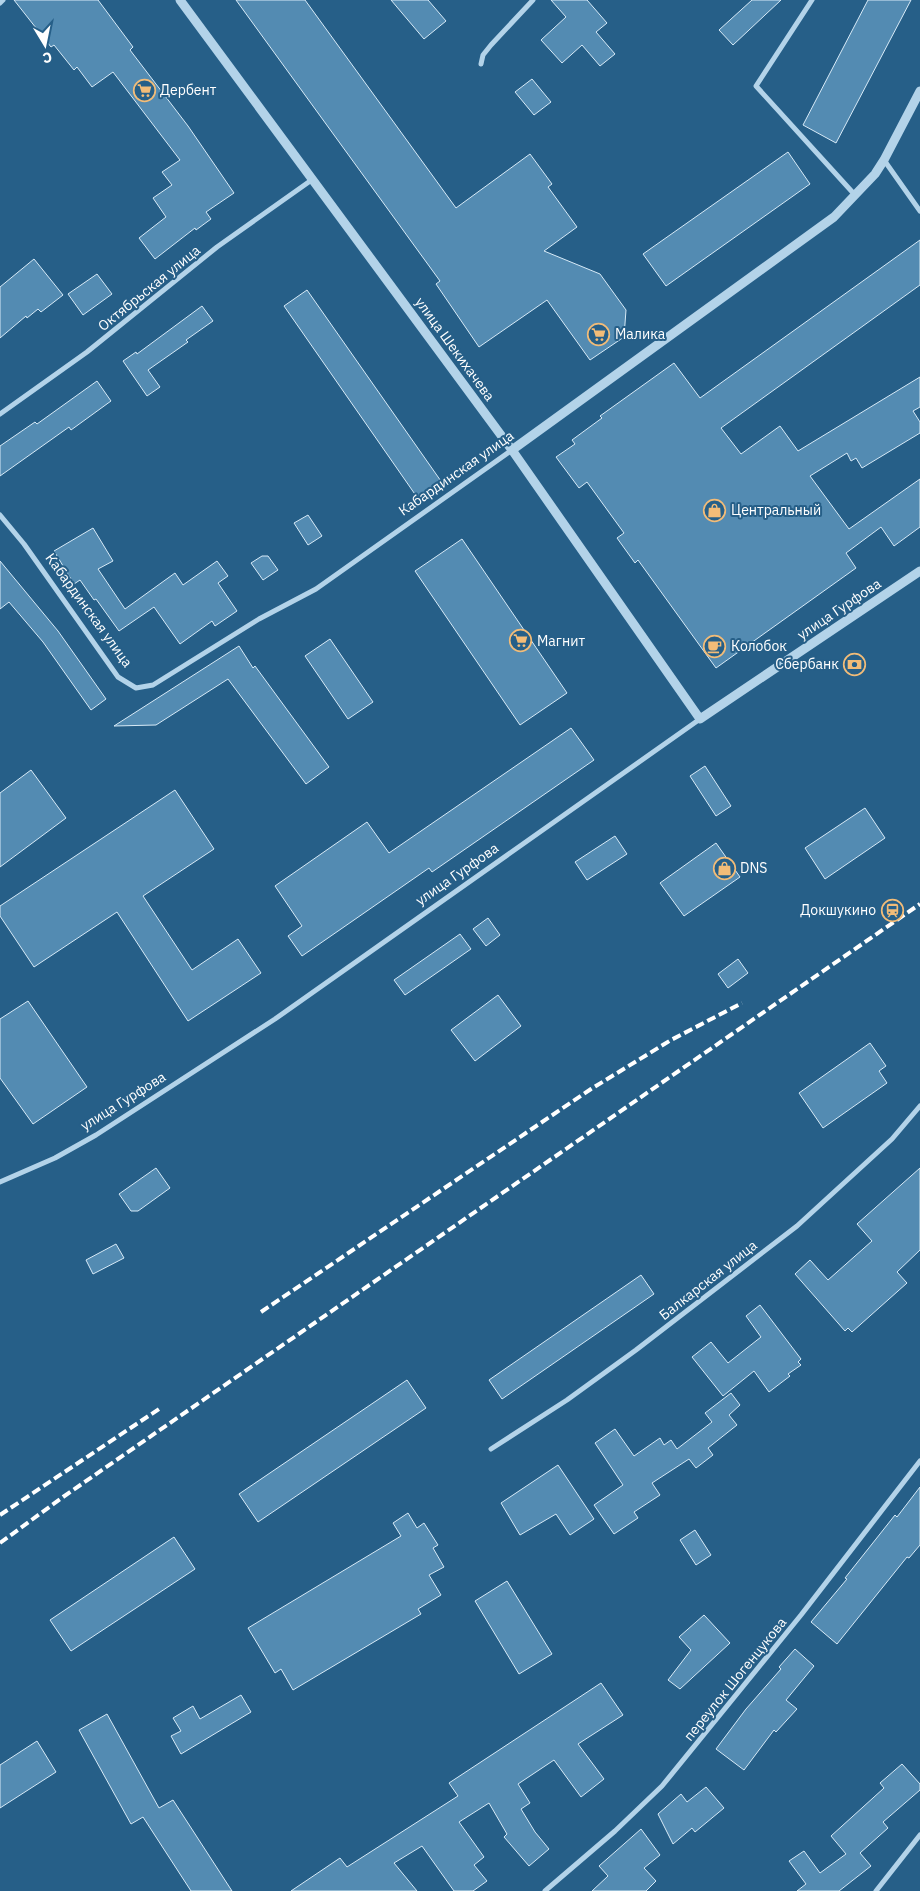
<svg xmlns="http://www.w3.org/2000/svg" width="920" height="1891" viewBox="0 0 920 1891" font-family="'IBM Plex Sans',sans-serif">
<rect width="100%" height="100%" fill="#265f88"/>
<g fill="#538bb2" stroke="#d7eaf7">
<path d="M14,0H98L133,47L130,50L188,126L234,193L206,212L211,219L196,230L195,228L155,259L139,238L166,217L153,198L172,185L162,172L180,160L113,72L92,87L77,67L74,70L54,45L51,47Z"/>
<path d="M236,0H305L456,208L530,154L552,184L548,187L577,227L544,251L600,274L626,310L624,337L590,360L547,300L479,347L436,284L440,281Z"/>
<path d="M391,0H428L446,21L424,39Z"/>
<path d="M551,0H587L607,23L596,32L615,54L600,66L582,45L562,63L541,40L566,17Z"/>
<path d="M752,0H781L733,45L719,30Z"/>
<path d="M868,0H911L836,143L803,125Z"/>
<path d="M532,79L551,102L534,115L515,92Z"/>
<path d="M788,152L810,184L666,286L643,254Z"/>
<path d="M920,240V285L721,428L741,454L780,426L798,451L920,377V407L913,411L920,422V433L862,468L856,458L851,461L847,453L810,476L849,529L920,479V527L894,546L881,527L846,553L856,568L716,668L638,560L635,563L617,538L624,533L587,482L579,488L556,457L575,444L572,440L602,418L600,416L674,363L700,398Z"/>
<path d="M34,259L63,295L41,312L38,309L27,318L26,316L0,338V287Z"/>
<path d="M97,274L112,294L83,315L68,294Z"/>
<path d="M307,290L443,484L419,500L284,306Z"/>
<path d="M202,306L213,321L186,340L188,342L148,370L160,387L147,396L123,361L136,352L137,354Z"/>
<path d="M97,381L111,401L71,430L69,427L0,476V446L35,422L37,424Z"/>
<path d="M308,515L322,536L308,545L294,523Z"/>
<path d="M93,528L113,561L98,569L125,609L175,573L183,585L217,561L228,576L218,583L237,611L215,626L212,621L180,644L154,607L119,631L96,599L94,600L80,580L74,584L54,551Z"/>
<path d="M462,539L567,693L520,725L415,571Z"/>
<path d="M262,556H268L278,570L263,580L251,563Z"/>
<path d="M0,561L58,631L106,699L91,710L43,642L9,602L0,609Z"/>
<path d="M330,639L373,702L348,719L305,656Z"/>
<path d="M239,646L253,668L255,666L329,767L306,784L228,679L156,725L114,726Z"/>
<path d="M571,728L594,760L432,872L429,868L302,956L288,936L302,926L275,886L367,822L389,853Z"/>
<path d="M705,766L731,806L716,816L690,776Z"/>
<path d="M31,770L66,818L0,867V793Z"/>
<path d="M175,790L214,849L143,896L192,970L238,939L261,973L188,1021L117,912L34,967L0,916V906Z"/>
<path d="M865,808L885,838L825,879L805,848Z"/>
<path d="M615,836L627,854L587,880L575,862Z"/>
<path d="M716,843L740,877L684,916L660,883Z"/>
<path d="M488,918L500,935L486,946L473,929Z"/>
<path d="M460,934L471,949L405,995L394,980Z"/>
<path d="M738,959L748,973L728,988L718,974Z"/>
<path d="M498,995L521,1026L475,1061L451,1030Z"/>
<path d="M28,1001L87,1087L33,1124L0,1078V1019Z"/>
<path d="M870,1043L886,1066L879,1071L887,1083L823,1128L799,1093Z"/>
<path d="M156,1168L170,1188L138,1211H131L119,1194Z"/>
<path d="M920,1168V1250L897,1272L907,1283L852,1332L848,1328L845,1331L795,1274L810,1260L828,1280L872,1241L857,1224Z"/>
<path d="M116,1244L124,1258L93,1274L86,1260Z"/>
<path d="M641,1275L654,1294L502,1399L489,1380Z"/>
<path d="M760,1305L801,1359L798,1362L801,1365L788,1374L790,1376L769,1392L754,1371L723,1396L692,1357L711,1342L728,1363L761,1337L746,1316Z"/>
<path d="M407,1380L426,1408L258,1522L239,1494Z"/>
<path d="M731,1393L740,1405L729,1415L737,1425L708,1448L713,1455L696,1468L689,1459L652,1483L660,1495L634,1512L638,1518L614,1534L594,1505L623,1485L595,1443L615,1429L634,1456L660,1438L664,1445L671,1440L677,1449L712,1422L705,1413Z"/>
<path d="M558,1465L594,1519L570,1535L556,1514L520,1535L501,1503Z"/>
<path d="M920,1487V1545L909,1558L907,1557L837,1644L811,1622L847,1579L845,1578L876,1539L895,1515L897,1517Z"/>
<path d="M408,1513L417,1528L424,1523L438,1545L433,1548L444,1567L429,1575L441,1595L418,1609L421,1614L293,1690L281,1669L275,1673L248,1628L401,1536L393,1523Z"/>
<path d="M695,1530L711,1555L696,1565L680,1540Z"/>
<path d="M174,1537L195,1569L71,1651L50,1620Z"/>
<path d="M507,1581L552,1654L519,1674L475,1601Z"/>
<path d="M704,1615L730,1643L680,1689L668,1680L691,1650L679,1637Z"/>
<path d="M795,1649L814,1666L786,1700L797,1709L776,1732L774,1730L744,1770L716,1749L746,1709L781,1669L779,1667Z"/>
<path d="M601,1683L623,1715L578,1744L604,1779L581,1797L554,1760L518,1784L530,1803L521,1809L535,1832L549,1849L529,1866L504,1837L507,1834L489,1803L459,1822L484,1857L474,1865L487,1881L473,1891H454L422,1846L394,1863L417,1891H291L340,1858L347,1867L458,1796L449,1783Z"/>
<path d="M241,1695L251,1712L181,1754L171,1736L181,1731L173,1718L193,1706L200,1719Z"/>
<path d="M107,1714L159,1808L173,1800L232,1891H191L143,1817L131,1824L79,1730Z"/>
<path d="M37,1741L56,1772L0,1808V1765Z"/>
<path d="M902,1764L920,1784V1790L883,1822L888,1828L860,1853L871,1866L839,1891H797L806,1884L789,1861L804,1851L820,1873L846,1854L831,1836L884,1788L880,1783Z"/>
<path d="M706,1787L724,1808L695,1832L692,1828L673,1844L658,1814L681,1794L687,1802Z"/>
<path d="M641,1829L660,1855L644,1868L656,1881L646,1891H592L608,1876L599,1866Z"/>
</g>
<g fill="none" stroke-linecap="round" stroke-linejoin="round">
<g stroke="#b3d3e9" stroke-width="5">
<path d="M812,0L756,86L855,195"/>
<path d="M0,3L3,0"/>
<path d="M481,64L483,55L491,45L533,0"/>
<path d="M884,160L920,211"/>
<path d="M0,414L87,352L217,247L313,179"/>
<path d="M0,515L24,544L118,677L136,688L153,685L259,619L316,589L512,450"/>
<path d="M0,1182L55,1158L96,1135L275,1019L700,719"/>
<path d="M491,1449L567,1400L636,1350L797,1226L892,1139L920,1106"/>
<path d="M545,1891L615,1831L662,1786L801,1615L920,1461"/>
<path d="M876,1891L920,1835"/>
</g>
<g stroke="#b3d3e9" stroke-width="9">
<path d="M180,0L512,450L700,719L920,571"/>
<path d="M512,450L834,217L875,174L884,160L920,91"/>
</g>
<g stroke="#fff" stroke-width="4" stroke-dasharray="9 4" stroke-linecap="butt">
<path d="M261,1312L591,1089L671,1040L742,1003"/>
<path d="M0,1515L162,1407"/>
<path d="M0,1543L63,1497L920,904"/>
</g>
</g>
<defs>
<symbol id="supermarket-ring" viewBox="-11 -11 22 22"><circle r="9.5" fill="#265f88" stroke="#f2bc78" stroke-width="1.5"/><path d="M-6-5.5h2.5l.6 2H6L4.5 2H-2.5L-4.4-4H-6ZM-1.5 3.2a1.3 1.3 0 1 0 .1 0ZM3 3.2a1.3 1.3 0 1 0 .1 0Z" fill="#f2bc78"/></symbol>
<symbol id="shop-ring" viewBox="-11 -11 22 22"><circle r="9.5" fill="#265f88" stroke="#f2bc78" stroke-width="1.5"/><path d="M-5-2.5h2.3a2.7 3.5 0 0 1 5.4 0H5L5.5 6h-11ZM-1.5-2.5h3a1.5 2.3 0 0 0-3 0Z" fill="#f2bc78"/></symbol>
<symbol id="cafe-ring" viewBox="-11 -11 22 22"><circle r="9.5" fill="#265f88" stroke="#f2bc78" stroke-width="1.5"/><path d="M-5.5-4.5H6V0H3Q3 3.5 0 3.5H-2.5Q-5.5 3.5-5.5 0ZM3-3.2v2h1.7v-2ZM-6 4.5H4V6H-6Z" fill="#f2bc78"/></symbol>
<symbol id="bank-ring" viewBox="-11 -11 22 22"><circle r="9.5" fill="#265f88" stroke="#f2bc78" stroke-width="1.5"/><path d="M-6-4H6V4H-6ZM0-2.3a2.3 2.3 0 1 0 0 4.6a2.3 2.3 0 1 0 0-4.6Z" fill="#f2bc78"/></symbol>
<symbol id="station-ring" viewBox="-11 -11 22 22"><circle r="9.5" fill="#265f88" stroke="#f2bc78" stroke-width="1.5"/><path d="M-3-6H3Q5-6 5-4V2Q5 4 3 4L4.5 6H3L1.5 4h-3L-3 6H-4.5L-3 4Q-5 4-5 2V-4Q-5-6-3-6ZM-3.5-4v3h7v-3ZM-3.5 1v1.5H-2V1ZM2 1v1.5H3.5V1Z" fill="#f2bc78"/></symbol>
</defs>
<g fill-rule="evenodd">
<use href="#supermarket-ring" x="132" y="78" width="25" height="25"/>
<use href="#supermarket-ring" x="586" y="322" width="25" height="25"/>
<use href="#shop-ring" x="702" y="498" width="25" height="25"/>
<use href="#supermarket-ring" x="508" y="628" width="25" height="25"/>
<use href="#cafe-ring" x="702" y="634" width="25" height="25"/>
<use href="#bank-ring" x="842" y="652" width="25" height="25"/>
<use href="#shop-ring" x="712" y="856" width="25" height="25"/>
<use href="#station-ring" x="880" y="898" width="25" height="25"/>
</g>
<g text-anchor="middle" stroke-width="4" stroke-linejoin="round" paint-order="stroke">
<g font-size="14" fill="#fff" stroke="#265f88" text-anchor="start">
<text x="160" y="95">Дербент</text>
<text x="615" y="339">Малика</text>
<text x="731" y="515">Центральный</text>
<text x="537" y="646">Магнит</text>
<text x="731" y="651">Колобок</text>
<text x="839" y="669" text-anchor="end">Сбербанк</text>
<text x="740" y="873">DNS</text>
<text x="876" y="915" text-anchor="end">Докшукино</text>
</g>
<g font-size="14" fill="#fff" stroke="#265f88">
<text transform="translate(149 288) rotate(-39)" y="5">Октябрьская улица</text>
<text transform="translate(455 349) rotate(54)" y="5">улица Шекихачева</text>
<text transform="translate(456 473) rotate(-35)" y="5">Кабардинская улица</text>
<text transform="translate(839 609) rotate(-34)" y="5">улица Гурфова</text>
<text transform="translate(89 610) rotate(54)" y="5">Кабардинская улица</text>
<text transform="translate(457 874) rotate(-35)" y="5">улица Гурфова</text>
<text transform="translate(123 1101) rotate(-32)" y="5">улица Гурфова</text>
<text transform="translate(708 1280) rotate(-38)" y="5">Балкарская улица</text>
<text transform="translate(735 1679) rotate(-51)" y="5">переулок Шогенцукова</text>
</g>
</g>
<g transform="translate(45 45) rotate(170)" stroke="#265f88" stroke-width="4" paint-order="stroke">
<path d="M0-4L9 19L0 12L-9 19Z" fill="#ffffff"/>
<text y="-8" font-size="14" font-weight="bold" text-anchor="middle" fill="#ffffff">С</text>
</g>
</svg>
